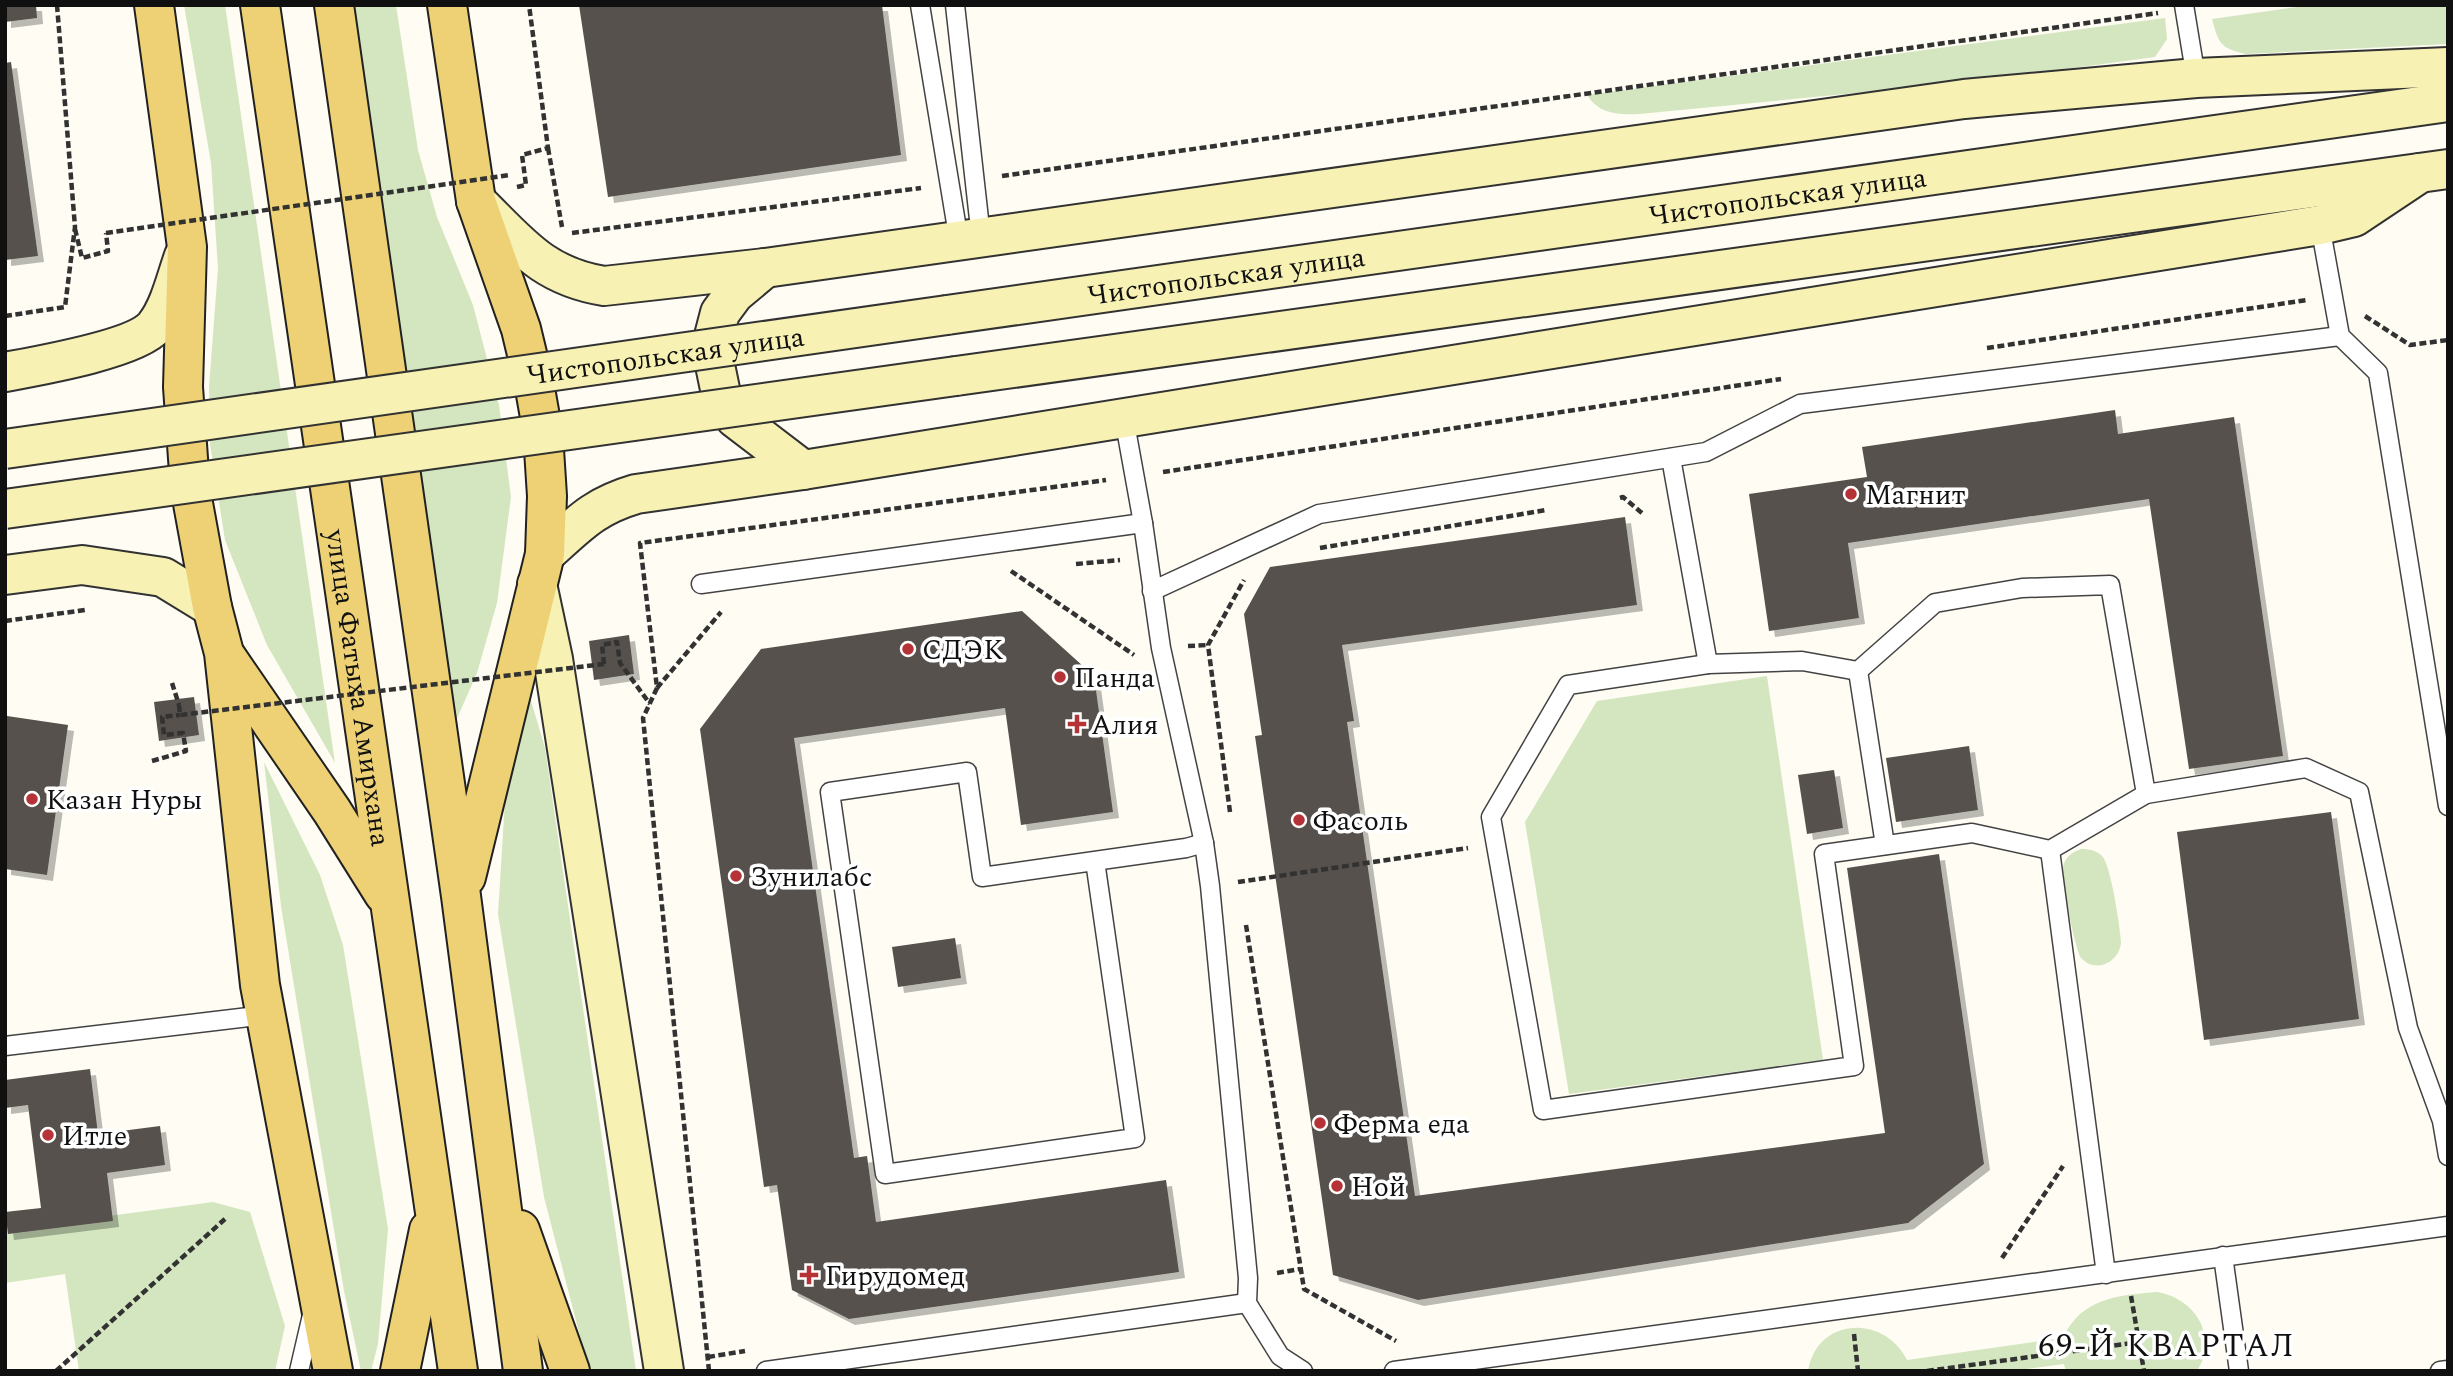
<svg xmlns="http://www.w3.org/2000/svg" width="2453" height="1376" viewBox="0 0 2453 1376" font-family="Spectral,serif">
<defs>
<filter id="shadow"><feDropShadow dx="6" dy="6" stdDeviation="0" flood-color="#0004"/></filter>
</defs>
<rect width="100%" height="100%" fill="#fefcf3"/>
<g fill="#d3e6bf">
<path d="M184,5H225L335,763L267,645L225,540L210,444L209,387L218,268L211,163Z"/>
<path d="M350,5H396L418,150L437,217L473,305L499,405L511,497L497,603L477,673L451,732Z"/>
<path d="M2310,5H2448V44L2246,54C2220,48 2219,44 2212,19Z"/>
<path d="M2165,18L2167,39L2155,57L1960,83L1639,114C1618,115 1599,114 1587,95Z"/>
<path d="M1767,676L1823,1060L1569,1094L1525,822L1597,701Z"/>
<path d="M529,694L545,748L636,1371H589L544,1197L498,914L505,801Z"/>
<path d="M264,762L320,875L343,945L388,1229L378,1344L371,1371H361L344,1291L281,906Z"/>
<path d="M2081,849C2089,849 2096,850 2102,856C2111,865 2120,928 2121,943C2119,962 2096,974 2081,958C2075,950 2061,878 2063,867C2065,857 2072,852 2081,849Z"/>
<path d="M213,1202L250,1212L285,1326L275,1371H79L65,1274L5,1283V1230Z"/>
<path d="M2158,1292C2195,1299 2219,1336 2197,1371H2066L2064,1364L2011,1371H1808C1817,1317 1884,1314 1907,1360L2063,1338C2081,1298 2118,1295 2158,1292Z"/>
</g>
<g fill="#57514d" filter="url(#shadow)">
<path d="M5,5H36L37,18L5,22Z"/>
<path d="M579,5H882L901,155L608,197Z"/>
<path d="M11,62L38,256L5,260V63Z"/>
<path d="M2115,410L2118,434L2234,417L2283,756L2189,769L2149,499L1848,543L1859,618L1769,631L1749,494L1867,477L1862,447Z"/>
<path d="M1625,517L1637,605L1342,645L1354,721L1347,722L1415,1196L1885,1133L1847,868L1939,854L1984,1164L1908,1223L1418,1300L1333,1275L1255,736L1262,735L1244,614L1270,567Z"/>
<path d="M1022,611L1094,676L1113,812L1021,825L1005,708L794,738L854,1158L867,1156L876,1222L1166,1180L1179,1272L849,1319L792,1290L777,1185L764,1187L700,729L761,649Z"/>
<path d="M629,635L634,674L594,680L589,641Z"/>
<path d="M194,697L199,735L159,741L154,702Z"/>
<path d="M7,716L68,725L47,875L5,869Z"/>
<path d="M1969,746L1978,810L1896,822L1886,758Z"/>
<path d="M1834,770L1843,828L1807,834L1798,775Z"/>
<path d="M2331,812L2359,1019L2204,1040L2177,832Z"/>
<path d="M955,938L961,978L898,987L892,947Z"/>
<path d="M90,1069L98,1134L160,1126L165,1165L107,1173L113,1221L8,1234L5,1212L41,1208L28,1105L5,1108V1080Z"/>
</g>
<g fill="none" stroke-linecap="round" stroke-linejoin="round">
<defs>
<g id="lane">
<path d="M920,5L959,241"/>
<path d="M955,5L981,237"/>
<path d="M2184,5L2196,78"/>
<path d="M2320,225L2340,336L2378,373L2448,806"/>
<path d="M1124,418L1143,523L1161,648L1204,843L1210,886L1248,1278L1247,1303L1280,1356L1303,1371"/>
<path d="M1671,458L1708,664"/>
<path d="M701,584L1143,523"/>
<path d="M2110,585L2146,794L2050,850L1972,833L1824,854L1854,1066L1543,1110L1491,817L1568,685L1708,664L1802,661L1858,671L1935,603L2022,588Z"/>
<path d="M1152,591L1319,514L1706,452L1800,404L2340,336"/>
<path d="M1858,671L1885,845"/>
<path d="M2146,794L2306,768L2359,792L2408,1028L2442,1121L2448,1156"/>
<path d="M2050,850L2106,1274"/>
<path d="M1095,861L1135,1138L885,1174L830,792L967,772L982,877L1186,848L1204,843"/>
<path d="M5,1046L265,1015"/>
<path d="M2223,1256L2239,1371"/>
<path d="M299,1371L312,1315"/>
<path d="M766,1371L1247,1303"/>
<path d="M1394,1371L2448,1226"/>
<path d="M2440,1371L2448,1370"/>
</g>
<g id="secondary">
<path d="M476,201C519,243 542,276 604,286L765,268L1964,99L2196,78L2448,67"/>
<path d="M765,268L734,294L720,313L713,340L715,365L721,394L735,418L803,470"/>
<path id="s1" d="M947,315L2448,102"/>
<path d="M5,372C37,366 136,349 155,326C170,307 176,278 184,256"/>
<path d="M956,376L2448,169"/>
<path d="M545,554C578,525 592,507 636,494L803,470L2320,225L2354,217L2420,173"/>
<path d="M5,575L82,565L163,577L212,607"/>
<path d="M537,584L553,659L664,1371"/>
</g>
<g id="primary">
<path d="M154,5L187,247L183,387L190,487L212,607L224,653L260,985L333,1371"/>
<path id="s2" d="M260,5L458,1371"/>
<path d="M334,5L461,896L523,1371"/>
<path d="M447,5L476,201L521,329L534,383L543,434L547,496L545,554L466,877"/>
<path d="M227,658L332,811L384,894"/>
<path d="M520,1230L570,1371"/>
<path d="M400,1371L429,1230"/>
</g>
</defs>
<use href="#lane" stroke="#434343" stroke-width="21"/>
<use href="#secondary" stroke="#323232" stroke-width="42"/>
<use href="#primary" stroke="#212121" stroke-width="42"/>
<g stroke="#323232" stroke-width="4.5" stroke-dasharray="7 3.5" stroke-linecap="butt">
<path d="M548,148L562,227"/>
<path d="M1002,176L2158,13"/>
<path d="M517,187L526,185L522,155L548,148L529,5"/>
<path d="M75,229L82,258L108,251L106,233"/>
<path d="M572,233L921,188"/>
<path d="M5,316L65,307L75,227L57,5"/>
<path d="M2365,316L2410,345L2448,340"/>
<path d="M1987,348L2307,300"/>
<path d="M1163,472L1781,379"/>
<path d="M1620,498L1623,497L1643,514"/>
<path d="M1320,548L1546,510"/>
<path d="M1076,564L1120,560"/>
<path d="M1011,571L1134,655"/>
<path d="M5,621L85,610"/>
<path d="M1188,646L1208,645"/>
<path d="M604,664L602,645L617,642L620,663L650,704"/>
<path d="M172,683L179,705"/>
<path d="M657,688L721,612"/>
<path d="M152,761L186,751L183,733L164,735L162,717L180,715"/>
<path d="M1230,812L1208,645L1244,580"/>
<path d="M1238,882L1468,848"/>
<path d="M1246,925L1304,1289L1396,1341"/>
<path d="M2002,1258L2063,1166"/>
<path d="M1277,1273L1300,1269"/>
<path d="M2131,1296L2144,1371"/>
<path d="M1854,1334L1858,1371"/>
<path d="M708,1357L745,1351"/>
<path d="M56,1371L225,1219"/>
<path d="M709,1371L643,718L657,688L640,543L1106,480"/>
<path d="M1927,1371L2140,1342"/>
</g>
<use href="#lane" stroke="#fff" stroke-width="18"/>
<use href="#secondary" stroke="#f8f1b4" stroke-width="38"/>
<use href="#primary" stroke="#edd174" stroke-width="38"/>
<defs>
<g id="secondary-bridge">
<path id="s3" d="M5,449L947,315"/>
<path d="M5,509L956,376"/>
</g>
</defs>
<use href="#secondary-bridge" stroke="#323232" stroke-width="42" stroke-linecap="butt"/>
<g stroke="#323232" stroke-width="4.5" stroke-dasharray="7 3.5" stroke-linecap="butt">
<path d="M106,233L510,175"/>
<path d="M179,705L180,715L604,664"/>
</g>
<use href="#secondary-bridge" stroke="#f8f1b4" stroke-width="38"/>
</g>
<g fill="#b53337" stroke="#fff" stroke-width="2.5">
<circle cx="1851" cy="494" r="7"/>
<circle cx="908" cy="649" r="7"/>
<circle cx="1060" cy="677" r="7"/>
<path d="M1073.5 713.5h7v7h7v7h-7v7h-7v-7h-7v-7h7z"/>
<circle cx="32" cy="799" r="7"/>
<circle cx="1299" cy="820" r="7"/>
<circle cx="736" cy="876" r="7"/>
<circle cx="1320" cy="1123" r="7"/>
<circle cx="48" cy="1135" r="7"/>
<circle cx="1337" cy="1186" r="7"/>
<path d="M805.5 1264.5h7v7h7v7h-7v7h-7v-7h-7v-7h7z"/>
</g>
<g text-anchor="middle" stroke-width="7" stroke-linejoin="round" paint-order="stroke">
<g font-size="28" fill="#101010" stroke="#fff">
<text dy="10" stroke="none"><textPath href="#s1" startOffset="849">Чистопольская улица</textPath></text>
<text dy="10" stroke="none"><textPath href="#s1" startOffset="282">Чистопольская улица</textPath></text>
<text dy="10" stroke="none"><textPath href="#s3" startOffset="667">Чистопольская улица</textPath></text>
<text dy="10" stroke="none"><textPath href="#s2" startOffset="690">улица Фатыха Амирхана</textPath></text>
</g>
<g font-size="28" fill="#101010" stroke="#fff" text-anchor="start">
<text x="1865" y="504">Магнит</text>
<text x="922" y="659">СДЭК</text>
<text x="1074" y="687">Панда</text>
<text x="1091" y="734">Алия</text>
<text x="46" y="809">Казан Нуры</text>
<text x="1313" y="830">Фасоль</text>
<text x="750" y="886">Зунилабс</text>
<text x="1334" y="1133">Ферма еда</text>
<text x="62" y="1145">Итле</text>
<text x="1351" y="1196">Ной</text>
<text x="825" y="1285">Гирудомед</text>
</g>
<g font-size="32" letter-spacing="2" fill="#101010" stroke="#fff">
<text x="2167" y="1356">69-Й КВАРТАЛ</text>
</g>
</g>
<rect width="2453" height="1376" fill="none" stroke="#101010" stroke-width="14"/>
</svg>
